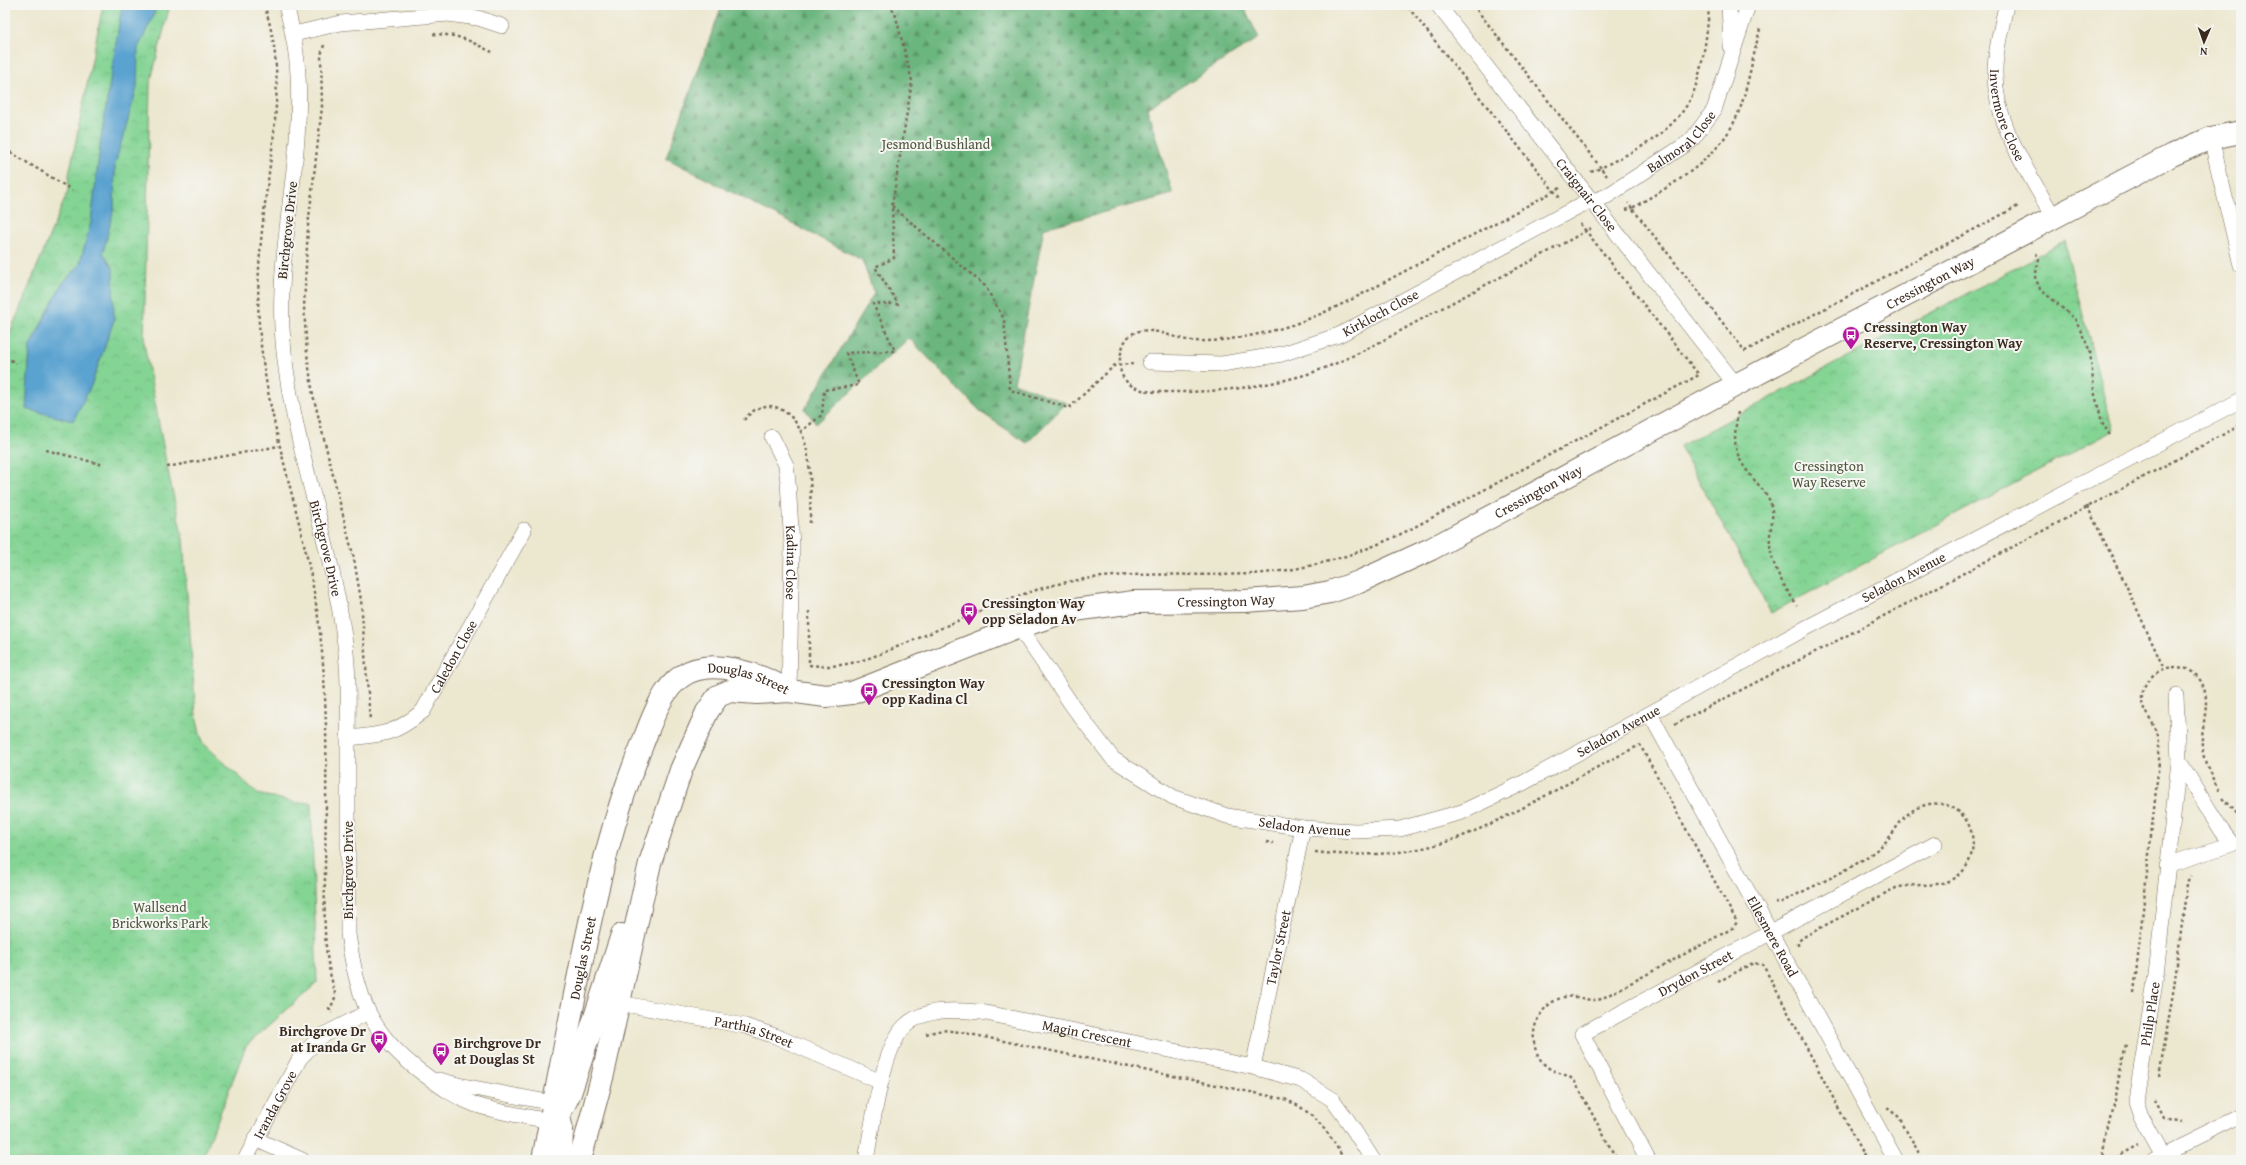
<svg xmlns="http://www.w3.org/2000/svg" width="2246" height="1165" viewBox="0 0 2246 1165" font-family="'Gentium Book Plus',serif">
<defs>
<pattern id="forest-firs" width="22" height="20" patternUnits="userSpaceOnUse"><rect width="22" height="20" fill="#6bb67e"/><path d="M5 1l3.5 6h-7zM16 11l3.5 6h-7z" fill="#599467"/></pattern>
<pattern id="park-crowns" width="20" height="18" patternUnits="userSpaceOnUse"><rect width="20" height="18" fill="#84d494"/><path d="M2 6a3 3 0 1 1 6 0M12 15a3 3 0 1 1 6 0" fill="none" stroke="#73b67f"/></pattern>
</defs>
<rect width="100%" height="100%" fill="#f6f6f2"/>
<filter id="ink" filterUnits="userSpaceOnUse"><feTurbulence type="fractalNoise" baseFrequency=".025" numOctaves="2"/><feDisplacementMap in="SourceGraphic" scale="8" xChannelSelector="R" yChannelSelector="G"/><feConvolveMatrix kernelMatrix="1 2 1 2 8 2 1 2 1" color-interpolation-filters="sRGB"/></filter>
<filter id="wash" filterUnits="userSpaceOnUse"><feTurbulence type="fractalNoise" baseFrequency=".012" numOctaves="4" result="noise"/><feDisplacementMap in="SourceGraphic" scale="16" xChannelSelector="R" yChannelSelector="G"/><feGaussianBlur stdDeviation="0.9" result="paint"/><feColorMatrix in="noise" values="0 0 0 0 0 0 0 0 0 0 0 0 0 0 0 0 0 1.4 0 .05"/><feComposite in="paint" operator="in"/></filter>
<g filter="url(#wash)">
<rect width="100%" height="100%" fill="#ece7cf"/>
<path fill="url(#forest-firs)" stroke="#53704e" d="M722,5H1243L1259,38L1147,108L1173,194L1044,228L1014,383L1067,403L1027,443L982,413L909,338L816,424L805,409L874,293L862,260L666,158Z"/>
<g fill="url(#park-crowns)" stroke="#607f59">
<path d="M103,5H170L150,84L144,343L166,462L183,539L196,716L202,742L258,794L298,803L311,802L317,983L246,1046L202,1160H5V345L68,191L69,175Z"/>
<path d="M2064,242L2113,431L1771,613L1680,446Z"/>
</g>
<path fill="#5aa2d0" stroke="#4a6677" d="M122,5H155L154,15L138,48L137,88L115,164L114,208L103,253L113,268L114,320L91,386L73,421L26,409L30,346L62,284L79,266L91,222L101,138Z"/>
</g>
<g filter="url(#ink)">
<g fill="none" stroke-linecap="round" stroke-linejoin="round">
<defs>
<g id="street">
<path id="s1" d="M286,5C292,28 297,51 298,75C303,159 278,242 282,328C288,434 330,533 344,637C350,676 348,716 348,755C348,815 348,875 348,934C357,997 369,1033 421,1072C439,1085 454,1097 476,1105C500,1113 525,1116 550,1121"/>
<path id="s2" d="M1438,5L1736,385"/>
<path d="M1729,5L1731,46"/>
<path id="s3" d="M2006,5C2002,27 1995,49 1995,71C1994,125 2029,171 2053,217"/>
<path d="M294,34L341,23L448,14L478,18L502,26"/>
<path d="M2211,138L2241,265"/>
<path id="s4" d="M1150,362L1222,364L1282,354L1339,335L1579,206L1607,196L1691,141L1714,110L1748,5"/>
<path id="s5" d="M772,437L786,465L788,482L792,546L789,691"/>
<path id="s6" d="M1019,627L1074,708L1113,759L1173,797L1227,816L1303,828L1355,831L1400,829L1462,812L1523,783L1806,628L2241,400"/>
<path id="s7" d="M1650,714L1896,1160"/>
<path id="s8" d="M348,738C383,735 395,734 423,711L524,530"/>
<path d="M2167,865L2232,844L2222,831L2179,761"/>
<path id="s9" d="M619,1003L745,1026L775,1036L881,1082"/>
<path id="s10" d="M1253,1067L1303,828"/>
<path d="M439,1080L458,1085L553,1103"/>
<path d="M255,1139L302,1160"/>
<path id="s11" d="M2163,1155L2141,1116L2136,1101L2156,975L2179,761L2176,696"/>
<path id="s12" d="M245,1160L300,1058L320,1037L368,1012"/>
<path id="s13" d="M866,1160C872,1128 882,1048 905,1026C925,1007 956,1010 981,1012L1253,1067L1301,1080L1332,1099L1348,1121L1373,1160"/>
<path id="s14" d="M1648,1160L1582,1034L1935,844"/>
<path d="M2154,1160L2241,1117"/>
</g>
<g id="secondary">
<path d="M558,1112L562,1130L561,1160"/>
<path d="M554,1117L563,1107L570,1093L622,935"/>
<path id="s15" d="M543,1160C556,1091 569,1023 583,955C598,883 614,813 642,745C651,722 661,690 682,676C711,656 762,675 789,691"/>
<path id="s16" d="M580,1160L603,1074L650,863L681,770L707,712L718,696L730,691L757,693L789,691L826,696L852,693L1019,627L1067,611L1134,602L1244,601L1303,597L1330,592L1359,582L1431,549L1736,385L2172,155L2211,138L2241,132"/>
</g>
</defs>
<use href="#street" stroke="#796c5c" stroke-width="16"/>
<use href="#secondary" stroke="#796c5c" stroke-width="24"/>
<g stroke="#796c5c" stroke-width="2.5" stroke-dasharray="3 3" stroke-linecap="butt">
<path d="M264,5C289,76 270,151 263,222C259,256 257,291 259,324C266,421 301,510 316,604C330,691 326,781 325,869C325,906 322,944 332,981C335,992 338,999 329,1008L332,1013"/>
<path d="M1473,5L1601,168C1617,159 1636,151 1652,140C1667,130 1683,114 1691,98C1702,74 1708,31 1709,5"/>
<path d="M311,8L314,5"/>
<path d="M1760,29C1754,53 1749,79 1742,103C1725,157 1677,182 1632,208L1745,351L2020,205"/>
<path d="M433,34C462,35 467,40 492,52"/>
<path d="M324,45L321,55L322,107L308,226L304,307L307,354L313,395L354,559L361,600L370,720"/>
<path d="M5,149L72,190"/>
<path d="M1591,172L1601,168L1607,176"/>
<path d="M1560,188L1554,191L1560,198"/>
<path d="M892,206L985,286L1004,319L1010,390L1069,408L1115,365L1133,364"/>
<path d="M1626,210L1632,208L1628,203"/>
<path d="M1580,224L1586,231L1591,228"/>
<path d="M2036,253L2039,259L2035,277L2040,289L2075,319L2090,351L2094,391L2102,422L2111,437"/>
<path d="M5,357L16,363"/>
<path d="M1738,412C1732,446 1734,456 1756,482C1762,489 1769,496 1771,505C1774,516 1771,525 1770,535C1768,561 1783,585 1797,605"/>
<path d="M744,420C752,410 764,402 778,408C817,425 810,491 810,526"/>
<path d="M800,432L822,415L824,390L859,385L846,353L895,351L873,304H898L875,267L894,258L892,206L912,81L895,13L889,5"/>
<path d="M46,450L104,465"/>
<path d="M167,467L279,446"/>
<path d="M2087,506L2126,585L2164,669"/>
<path d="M809,611V665C851,670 876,655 914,640C959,621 1006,597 1054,585C1118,569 1184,577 1250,574C1306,571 1359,555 1409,530L1699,375L1586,231C1534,260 1481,287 1429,315C1391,336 1352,359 1311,373C1263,388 1210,393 1160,392C1132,392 1113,380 1122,349C1132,314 1171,339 1193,341C1215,342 1241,338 1263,333C1316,321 1360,295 1407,270C1456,244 1505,218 1554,191L1408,7L1405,5"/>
<path d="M1675,724L1846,636L2241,425"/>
<path d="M2223,798L2241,818"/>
<path d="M1266,842L1273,843"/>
<path d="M1315,852C1366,858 1423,854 1470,833C1529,808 1583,773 1640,745L1737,922L1733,928L1601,999C1589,1003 1577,994 1564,997C1534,1005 1523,1044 1546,1066C1555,1074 1568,1073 1575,1082L1617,1160"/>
<path d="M1775,902L1780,903C1812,886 1853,870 1880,847C1893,837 1898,820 1912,811C1922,804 1937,801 1949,806C1979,818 1980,862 1955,878C1938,889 1915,882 1896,888C1886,892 1876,899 1866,904C1845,915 1823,926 1802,938L1798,942V946"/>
<path d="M1718,982L1753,963L1763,965L1866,1160"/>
<path d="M2134,993L2159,762C2159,752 2160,741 2157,732C2153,721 2142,712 2142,699C2141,672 2178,656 2197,676C2215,696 2200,724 2202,747C2204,764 2212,777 2220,792"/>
<path d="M926,1034L942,1030L960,1032L1284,1099C1313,1110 1330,1133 1344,1160"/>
<path d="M2159,1077L2174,987L2187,884L2192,875"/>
<path d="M2155,1100L2164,1118L2181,1122"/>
<path d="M1887,1108L1899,1117L1922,1160"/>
<path d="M2101,1160L2126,1045"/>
<path d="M2110,1160L2138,1145"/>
</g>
<use href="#street" stroke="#fff" stroke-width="15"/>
<use href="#secondary" stroke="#fff" stroke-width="22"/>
</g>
</g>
<defs>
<symbol id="bus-pin" viewBox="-11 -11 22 30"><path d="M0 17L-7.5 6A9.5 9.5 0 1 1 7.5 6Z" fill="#b5179e" stroke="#f6f6f2"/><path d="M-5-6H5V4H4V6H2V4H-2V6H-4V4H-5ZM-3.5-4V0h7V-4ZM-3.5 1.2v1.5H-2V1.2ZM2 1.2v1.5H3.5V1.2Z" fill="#fff"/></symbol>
</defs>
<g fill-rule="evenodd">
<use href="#bus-pin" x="1841" y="325" width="20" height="27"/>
<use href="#bus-pin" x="959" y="601" width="20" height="27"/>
<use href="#bus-pin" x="859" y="681" width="20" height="27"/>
<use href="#bus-pin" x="369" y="1029" width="20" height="27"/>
<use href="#bus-pin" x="431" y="1041" width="20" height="27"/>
</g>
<g text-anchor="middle" stroke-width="4" stroke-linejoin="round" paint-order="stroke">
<g font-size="14" fill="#3b2a1e" stroke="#f6f6f2">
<text dy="5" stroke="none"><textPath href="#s3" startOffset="113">Invermore Close</textPath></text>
<text dy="5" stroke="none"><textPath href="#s4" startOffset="588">Balmoral Close</textPath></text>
<text dy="5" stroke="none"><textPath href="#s2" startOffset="241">Craignair Close</textPath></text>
<text transform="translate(287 230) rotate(-84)" y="5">Birchgrove Drive</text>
<text dy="5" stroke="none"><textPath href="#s16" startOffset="1792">Cressington Way</textPath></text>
<text dy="5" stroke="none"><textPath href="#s4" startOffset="240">Kirkloch Close</textPath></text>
<text dy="5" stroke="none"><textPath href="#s16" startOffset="1348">Cressington Way</textPath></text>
<text dy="5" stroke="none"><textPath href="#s1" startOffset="550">Birchgrove Drive</textPath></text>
<text dy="5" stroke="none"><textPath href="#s5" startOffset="129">Kadina Close</textPath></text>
<text dy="5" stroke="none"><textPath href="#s6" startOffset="1029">Seladon Avenue</textPath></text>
<text dy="5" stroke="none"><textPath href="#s16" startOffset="1012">Cressington Way</textPath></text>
<text dy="5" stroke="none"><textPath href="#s8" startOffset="144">Caledon Close</textPath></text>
<text dy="5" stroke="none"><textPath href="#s15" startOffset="578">Douglas Street</textPath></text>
<text dy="5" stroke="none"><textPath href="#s6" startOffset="705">Seladon Avenue</textPath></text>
<text dy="5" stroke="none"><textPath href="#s6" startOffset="369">Seladon Avenue</textPath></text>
<text transform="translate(348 870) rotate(-90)" y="5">Birchgrove Drive</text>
<text dy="5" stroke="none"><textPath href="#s7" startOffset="254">Ellesmere Road</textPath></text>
<text dy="5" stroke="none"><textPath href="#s10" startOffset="122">Taylor Street</textPath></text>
<text dy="5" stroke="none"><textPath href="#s15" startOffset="206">Douglas Street</textPath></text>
<text dy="5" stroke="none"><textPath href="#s14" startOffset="271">Drydon Street</textPath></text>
<text dy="5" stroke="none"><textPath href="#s11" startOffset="149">Philp Place</textPath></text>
<text dy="5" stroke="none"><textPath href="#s9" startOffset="138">Parthia Street</textPath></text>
<text dy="5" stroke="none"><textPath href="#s13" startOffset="329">Magin Crescent</textPath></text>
<text dy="5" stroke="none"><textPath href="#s12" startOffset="63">Iranda Grove</textPath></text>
</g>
<g font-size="14" fill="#4d543c" stroke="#f6f6f2">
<text x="936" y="149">Jesmond Bushland</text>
<text x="1829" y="471">Cressington<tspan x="1829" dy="16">Way Reserve</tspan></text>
<text x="160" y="912">Wallsend<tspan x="160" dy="16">Brickworks Park</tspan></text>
</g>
<g font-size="14" font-weight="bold" fill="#3b2a1e" stroke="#f6f6f2" text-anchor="start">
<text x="1864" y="332">Cressington Way<tspan x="1864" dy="16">Reserve, Cressington Way</tspan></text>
<text x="982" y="608">Cressington Way<tspan x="982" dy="16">opp Seladon Av</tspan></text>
<text x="882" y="688">Cressington Way<tspan x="882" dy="16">opp Kadina Cl</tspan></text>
<text x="366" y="1036" text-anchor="end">Birchgrove Dr<tspan x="366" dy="16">at Iranda Gr</tspan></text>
<text x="454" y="1048">Birchgrove Dr<tspan x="454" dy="16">at Douglas St</tspan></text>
</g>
</g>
<rect width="2246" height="1165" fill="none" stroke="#f6f6f2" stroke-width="20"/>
<g transform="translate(2204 42) rotate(182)" stroke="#f6f6f2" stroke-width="3" paint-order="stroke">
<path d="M0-3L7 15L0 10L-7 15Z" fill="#3b2a1e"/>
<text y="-6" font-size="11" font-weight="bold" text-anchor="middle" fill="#3b2a1e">N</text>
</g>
</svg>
